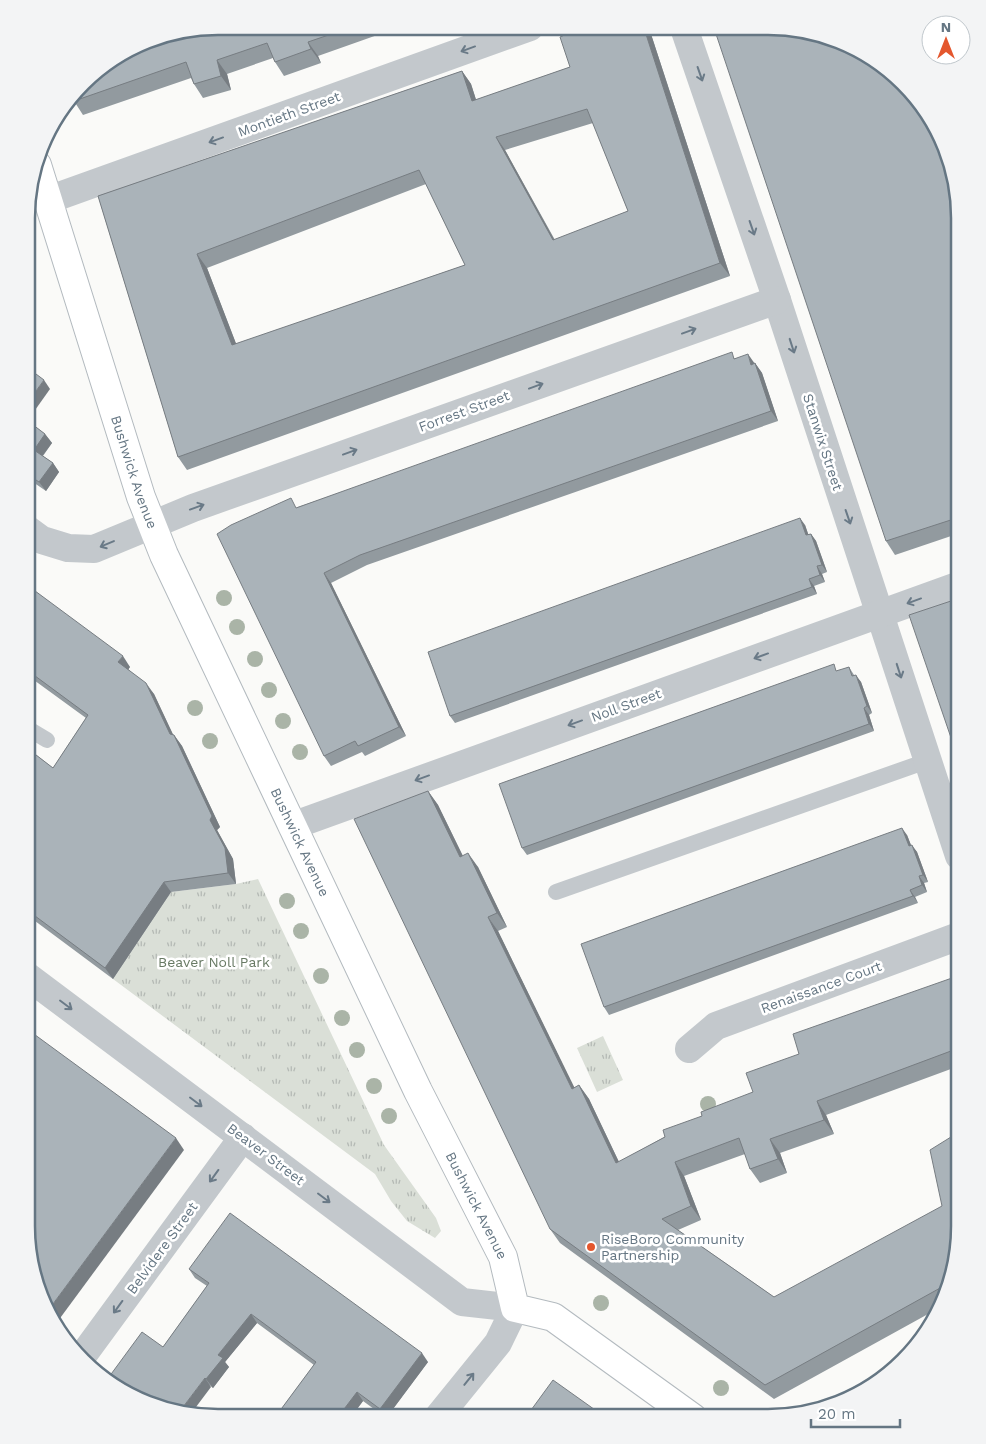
<svg xmlns="http://www.w3.org/2000/svg" width="986" height="1444" viewBox="0 0 986 1444" font-family="'Work Sans',sans-serif">
<defs>
<pattern id="grass-tufts" width="24" height="20" patternUnits="userSpaceOnUse" patternTransform="scale(1.25)"><rect width="24" height="20" fill="#dadfd7"/><path d="M3 7l-1-3M5 7V3M7 7l1-3M15 17l-1-3M17 17v-4M19 17l1-3" fill="none" stroke="#b4b9b4"/></pattern>
</defs>
<rect width="100%" height="100%" fill="#fafaf8"/>
<g fill="url(#grass-tufts)">
<path d="M258,879L384,1145L436,1218L441,1231L435,1238L407,1221L391,1201L375,1174L113,979L171,892L236,884Z"/>
<path d="M603,1036L623,1080L597,1092L577,1048Z"/>
</g>
<g fill="none" stroke-linecap="round" stroke-linejoin="round">
<defs>
<g id="secondary">
<path id="s1" d="M37,165L141,497L164,555L418,1091L503,1257L515,1308L553,1317L693,1418"/>
</g>
</defs>
<use href="#secondary" stroke="#b3babf" stroke-width="30"/>
<g stroke="#c3c8cc" stroke-width="16">
<path d="M27,728L47,740"/>
<path d="M556,892L927,761"/>
</g>
<g stroke="#c3c8cc" stroke-width="28">
<path d="M684,28L777,300L959,856"/>
<path d="M48,200L530,27"/>
<path d="M27,529L42,540L68,548L94,549L193,508L777,300"/>
<path d="M292,826L960,585"/>
<path d="M27,976L462,1302L515,1308L498,1343L438,1417"/>
<path d="M689,1049L716,1026L959,936"/>
<path d="M81,1358L243,1137"/>
</g>
<use href="#secondary" stroke="#fff" stroke-width="28"/>
</g>
<g fill="#aab4a7">
<circle cx="224" cy="598" r="8"/>
<circle cx="237" cy="627" r="8"/>
<circle cx="255" cy="659" r="8"/>
<circle cx="269" cy="690" r="8"/>
<circle cx="195" cy="708" r="8"/>
<circle cx="283" cy="721" r="8"/>
<circle cx="210" cy="741" r="8"/>
<circle cx="300" cy="752" r="8"/>
<circle cx="287" cy="901" r="8"/>
<circle cx="301" cy="931" r="8"/>
<circle cx="321" cy="976" r="8"/>
<circle cx="342" cy="1018" r="8"/>
<circle cx="357" cy="1050" r="8"/>
<circle cx="374" cy="1086" r="8"/>
<circle cx="708" cy="1104" r="8"/>
<circle cx="389" cy="1116" r="8"/>
<circle cx="601" cy="1303" r="8"/>
<circle cx="721" cy="1388" r="8"/>
</g>
<g fill="#929a9f" fill-rule="evenodd">
<path d="M218,26L400,27L318,56L321,63L284,76L275,62L273,58L227,74L231,90L203,98L194,84L191,78L83,115L74,101Z"/>
<path d="M583,27L649,28L730,276L187,470L178,457L98,196L462,71L471,84L476,100L570,67ZM593,123L628,211L555,240L505,150ZM426,184L465,265L236,344L207,268Z"/>
<path d="M960,218V533L895,555L886,541Z"/>
<path d="M736,358L754,364L755,363L762,373L778,421L367,565L331,583L406,736L365,756L362,752L331,766L324,756L298,507Z"/>
<path d="M28,421L45,434L52,443L43,456L53,463L59,472L46,491L27,478Z"/>
<path d="M805,525L808,534H811L816,541L827,572L822,574L825,582L814,586L817,594L455,723L450,716Z"/>
<path d="M27,585L130,667L128,669L154,694L173,735H174L182,746L220,827L217,830L233,859L236,884L171,892L113,979L27,915V748L53,768L86,718L27,675Z"/>
<path d="M849,667L854,675L861,682L872,713L869,715L874,731L527,855L522,848L838,671Z"/>
<path d="M428,791L438,805L463,856L478,867L507,927L498,931L574,1088L579,1085L589,1099L619,1162L702,1116L753,1092L799,1054L952,978L959,987V1066L826,1115L834,1134L780,1153L787,1173L760,1183L750,1169L745,1154L684,1176L701,1220L678,1230L774,1297L959,1239L949,1288L939,1308L774,1399L560,1243L550,1229Z"/>
<path d="M907,835L911,845L917,852L928,882L924,883L927,892L915,897L918,903L609,1015L604,1007Z"/>
<path d="M189,1269L428,1362L387,1417H385L363,1401L351,1417L276,1416L314,1365L257,1323L225,1362L229,1367L213,1388L163,1347L207,1286L195,1278Z"/>
</g>
<g fill="#777d82">
<path d="M644,28H649L730,276L720,263Z"/>
<path d="M308,42L318,56L321,63L311,49Z"/>
<path d="M217,60L227,74L231,90L221,76Z"/>
<path d="M462,71L471,84L481,115L472,101Z"/>
<path d="M496,137L505,150L562,254L553,240Z"/>
<path d="M197,254L207,268L242,359L232,345Z"/>
<path d="M748,354L755,364L751,365Z"/>
<path d="M755,363L762,373L778,421L771,411Z"/>
<path d="M44,380L50,389L28,420V402Z"/>
<path d="M45,434L52,443L40,459L34,450Z"/>
<path d="M53,463L59,472L46,491L39,482Z"/>
<path d="M800,518L805,525L811,542L806,535Z"/>
<path d="M811,534L816,541L827,572L822,565Z"/>
<path d="M817,566L822,574L825,582L820,575Z"/>
<path d="M324,573L331,583L406,736L399,727Z"/>
<path d="M809,579L814,586L817,594L812,587Z"/>
<path d="M123,656L130,667L126,673L118,662Z"/>
<path d="M856,675L861,682L872,713L867,706Z"/>
<path d="M146,683L154,694L178,745L170,734Z"/>
<path d="M864,708L869,715L874,731L869,724Z"/>
<path d="M174,735L182,746L220,827L217,830L233,859L236,884L228,873Z"/>
<path d="M428,791L438,805L470,871L460,857Z"/>
<path d="M902,828L907,835L914,853L909,846Z"/>
<path d="M912,845L917,852L928,882L923,875Z"/>
<path d="M468,853L478,867L507,927L497,913Z"/>
<path d="M919,876L924,883L927,892L922,885Z"/>
<path d="M164,882L171,892L113,979L105,968Z"/>
<path d="M910,890L915,897L918,903L913,896Z"/>
<path d="M488,917L498,931L582,1103L572,1089Z"/>
<path d="M579,1085L589,1099L626,1177L616,1163Z"/>
<path d="M817,1101L826,1115L834,1134L824,1120Z"/>
<path d="M176,1138L184,1150L55,1325L47,1312Z"/>
<path d="M770,1139L780,1153L787,1173L778,1159Z"/>
<path d="M675,1162L684,1176L701,1220L691,1206Z"/>
<path d="M251,1314L257,1323L225,1362L229,1367L213,1388L206,1379L218,1355Z"/>
<path d="M422,1353L428,1362L387,1417H386L380,1409Z"/>
<path d="M205,1378L211,1387L190,1415L180,1411Z"/>
<path d="M357,1392L363,1401L351,1417H338Z"/>
</g>
<g fill="#aab3b9" stroke="#777d82" fill-rule="evenodd">
<path d="M218,26L352,27L308,42L311,49L275,62L267,43L217,60L221,76L194,84L186,62L74,101L73,97L92,74L156,37Z"/>
<path d="M583,27L644,28L720,263L178,457L98,196L462,71L472,101L570,67L560,37ZM587,109L628,211L553,240L496,137ZM419,170L465,265L232,345L197,254Z"/>
<path d="M714,28H793L841,41L884,66L940,134L960,218V517L886,541Z"/>
<path d="M732,352L734,359L748,354L751,365L755,363L771,411L360,555L324,573L399,727L358,746L355,741L324,756L217,534L231,525L291,498L296,508Z"/>
<path d="M28,368L44,380L28,402Z"/>
<path d="M28,421L45,434L34,450L53,463L39,482L27,474Z"/>
<path d="M800,518L806,535L811,534L822,565L817,566L820,575L809,579L812,587L450,716L428,652Z"/>
<path d="M27,585L123,656L118,662L146,683L170,734L174,735L212,816L210,820L225,848L228,873L164,882L105,968L27,910V748L53,768L88,715L27,670Z"/>
<path d="M960,598V764L909,615Z"/>
<path d="M834,664L836,671L849,667L852,676L856,675L867,706L864,708L869,724L522,848L499,784Z"/>
<path d="M428,791L460,857L468,853L497,913L488,917L572,1089L579,1085L616,1163L665,1137L663,1130L702,1116L701,1112L753,1092L746,1073L799,1054L793,1034L952,978L955,985L957,984L959,991V1048L817,1101L824,1120L770,1139L778,1159L750,1169L739,1138L675,1162L691,1206L662,1219L774,1297L942,1206L930,1150L959,1132V1239L951,1282L765,1385L550,1229L354,819Z"/>
<path d="M902,828L909,846L912,845L923,875L919,876L922,885L910,890L913,896L604,1007L581,944Z"/>
<path d="M27,1029L176,1138L47,1312L46,1310L26,1226Z"/>
<path d="M230,1213L422,1353L380,1409L357,1392L338,1417L276,1416L316,1362L251,1314L218,1355L223,1358L206,1379L205,1378L180,1411L111,1385L106,1381L142,1332L163,1347L209,1283L189,1269Z"/>
<path d="M553,1380L605,1417H526Z"/>
</g>
<defs><path id="oneway-shaft" d="M-6 0H5M1.5-3L5.5 0L1.5 3" fill="none" stroke-width="1.6" stroke-linecap="round" stroke-linejoin="round" transform="scale(1.25)"/></defs>
<g stroke="#6a7a87">
<use href="#oneway-shaft" transform="translate(468 49) rotate(160)"/>
<use href="#oneway-shaft" transform="translate(700 74) rotate(71)"/>
<use href="#oneway-shaft" transform="translate(216 140) rotate(160)"/>
<use href="#oneway-shaft" transform="translate(752 228) rotate(71)"/>
<use href="#oneway-shaft" transform="translate(689 331) rotate(-20)"/>
<use href="#oneway-shaft" transform="translate(792 346) rotate(72)"/>
<use href="#oneway-shaft" transform="translate(536 386) rotate(-20)"/>
<use href="#oneway-shaft" transform="translate(350 452) rotate(-20)"/>
<use href="#oneway-shaft" transform="translate(197 507) rotate(-20)"/>
<use href="#oneway-shaft" transform="translate(848 517) rotate(71)"/>
<use href="#oneway-shaft" transform="translate(107 544) rotate(157)"/>
<use href="#oneway-shaft" transform="translate(914 601) rotate(160)"/>
<use href="#oneway-shaft" transform="translate(761 656) rotate(160)"/>
<use href="#oneway-shaft" transform="translate(899 671) rotate(72)"/>
<use href="#oneway-shaft" transform="translate(575 723) rotate(160)"/>
<use href="#oneway-shaft" transform="translate(422 778) rotate(160)"/>
<use href="#oneway-shaft" transform="translate(66 1005) rotate(37)"/>
<use href="#oneway-shaft" transform="translate(196 1102) rotate(37)"/>
<use href="#oneway-shaft" transform="translate(214 1176) rotate(126)"/>
<use href="#oneway-shaft" transform="translate(324 1198) rotate(37)"/>
<use href="#oneway-shaft" transform="translate(118 1307) rotate(126)"/>
<use href="#oneway-shaft" transform="translate(469 1379) rotate(-51)"/>
</g>
<circle fill="#e4572e" stroke="#fff" stroke-width="2" cx="591" cy="1247" r="5"/>
<g text-anchor="middle" stroke-width="5" stroke-linejoin="round" paint-order="stroke">
<g font-size="14" fill="#657683" stroke="#fff">
<text transform="translate(289 114) rotate(-20)" y="5">Montieth Street</text>
<text transform="translate(464 411) rotate(-20)" y="5">Forrest Street</text>
<text transform="translate(823 442) rotate(72)" y="5">Stanwix Street</text>
<text dy="5" stroke="none"><textPath href="#s1" startOffset="322">Bushwick Avenue</textPath></text>
<text transform="translate(626 705) rotate(-20)" y="5">Noll Street</text>
<text dy="5" stroke="none"><textPath href="#s1" startOffset="728">Bushwick Avenue</textPath></text>
<text transform="translate(821 987) rotate(-20)" y="5">Renaissance Court</text>
<text transform="translate(266 1154) rotate(37)" y="5">Beaver Street</text>
<text dy="5" stroke="none"><textPath href="#s1" startOffset="1132">Bushwick Avenue</textPath></text>
<text transform="translate(162 1248) rotate(-54)" y="5">Belvidere Street</text>
</g>
<g font-size="14" fill="#687a64" stroke="#fff">
<text x="214" y="967">Beaver Noll Park</text>
</g>
<g font-size="14" fill="#657683" stroke="#fff" text-anchor="start">
<text x="601" y="1244">RiseBoro Community<tspan x="601" dy="16">Partnership</tspan></text>
</g>
</g>
<path d="M0 0H986V1444H0ZM218 35H768A183 183 0 0 1 951 218V1226A183 183 0 0 1 768 1409H218A183 183 0 0 1 35 1226V218A183 183 0 0 1 218 35Z" fill="#f3f4f5" fill-rule="evenodd"/>
<path fill="none" stroke="#657683" stroke-width="2.5" d="M218 35H768A183 183 0 0 1 951 218V1226A183 183 0 0 1 768 1409H218A183 183 0 0 1 35 1226V218A183 183 0 0 1 218 35Z"/>
<g transform="translate(946 40)"><circle r="24" fill="#ffffff" stroke="#c1c8cd"/>
<path d="M0-4L9 19L0 12L-9 19Z" fill="#e4572e"/>
<text y="-8" font-size="14" font-weight="bold" text-anchor="middle" fill="#657683">N</text>
</g>
<path d="M811 1419v8h89v-8" fill="none" stroke="#657683" stroke-width="2.5"/>
<text x="818" y="1419" font-size="15" fill="#657683" stroke="#ffffff" stroke-width="4" paint-order="stroke">20 m</text>
</svg>
